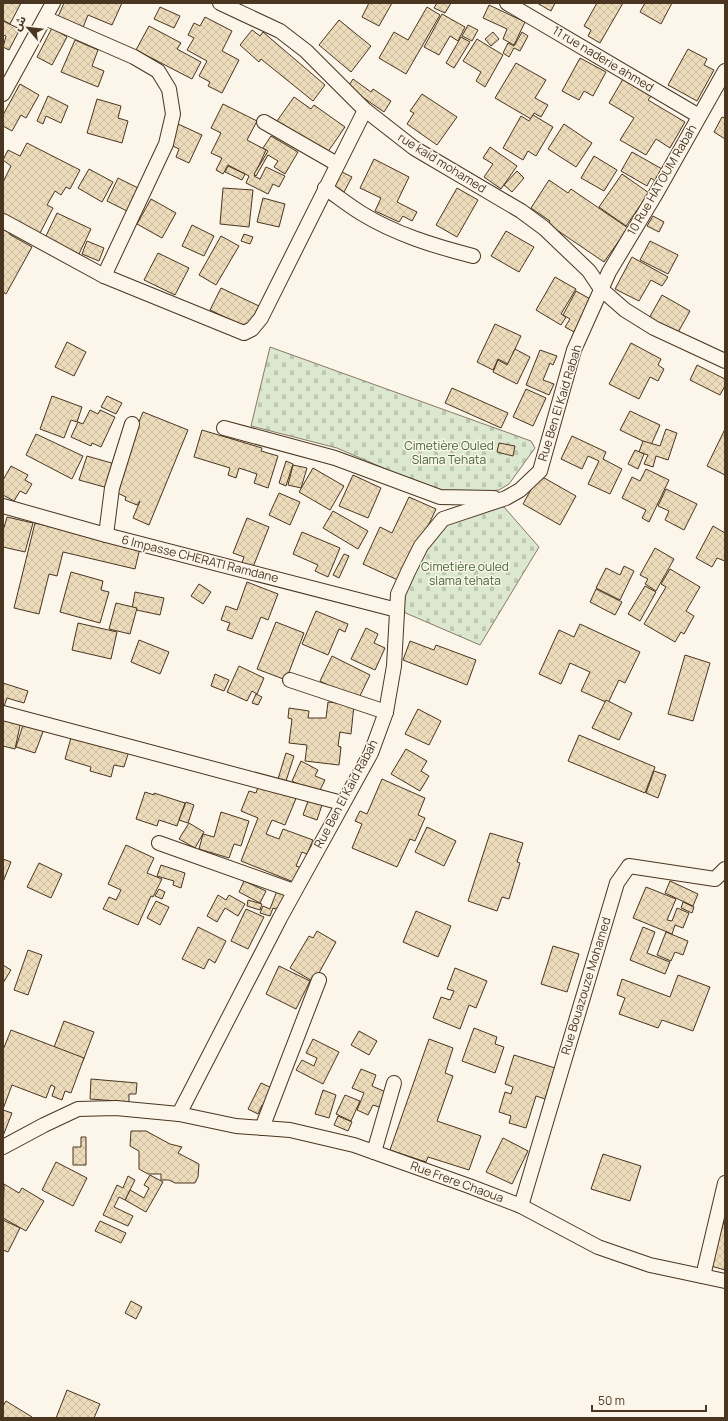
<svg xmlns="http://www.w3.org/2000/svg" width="728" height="1421" viewBox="0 0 728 1421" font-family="Manrope,'Noto Sans Arabic',sans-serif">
<defs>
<pattern id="cemetery-stones" width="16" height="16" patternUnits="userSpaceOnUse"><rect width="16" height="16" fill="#dce7d0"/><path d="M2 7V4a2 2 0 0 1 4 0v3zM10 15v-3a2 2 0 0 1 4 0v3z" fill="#bec7b2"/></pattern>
<pattern id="building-cross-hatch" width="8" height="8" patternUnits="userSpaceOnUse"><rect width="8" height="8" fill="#ecdcbc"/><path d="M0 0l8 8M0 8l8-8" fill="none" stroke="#ccbda1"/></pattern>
</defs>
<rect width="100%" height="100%" fill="#fbf6e9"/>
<g fill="url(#cemetery-stones)" stroke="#887966">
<path d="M270,347L531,441L535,448L509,484L499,490L446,495L337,448L251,426Z"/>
<path d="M504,507L539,547L480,645L401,611V594L423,547L444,521L470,512Z"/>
</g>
<g fill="url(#building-cross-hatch)" stroke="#4a3520">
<path d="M3,3H21L10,24L3,20Z"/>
<path d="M64,3H122L112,25L88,15L82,30L57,19Z"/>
<path d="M369,3H392L379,26L362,17Z"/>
<path d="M437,3H451L445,13L434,8Z"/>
<path d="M537,3H555L551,11Z"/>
<path d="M597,3H623L600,43L588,36L591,30L584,26Z"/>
<path d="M645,3H672L661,24L640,12Z"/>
<path d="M489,5L525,22L514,45L503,39L507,29L483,18Z"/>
<path d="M160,7L180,16L174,28L154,19Z"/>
<path d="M427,7L440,15L406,74L379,58L394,32L408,40Z"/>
<path d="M442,14L465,27L458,41L450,36L439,55L424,47Z"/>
<path d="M205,17L232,31L222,51L239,60L222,93L208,86L210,82L199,76L207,61L187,50L194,38L188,35L194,23L200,26Z"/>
<path d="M339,20L371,46L351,72L319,45Z"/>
<path d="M3,21L20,29L9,50L3,47L6,36L3,35Z"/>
<path d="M468,25L478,30L472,41L462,36Z"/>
<path d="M149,26L181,43L177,49L201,62L192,79L136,50Z"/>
<path d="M52,28L67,37L52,65L37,57Z"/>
<path d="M252,30L260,36L263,32L325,85L313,101L261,59L259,62L240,45Z"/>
<path d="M493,32L499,39L491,46L485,39Z"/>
<path d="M522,32L528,36L520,51L514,48L509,57L503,53L508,43L514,46Z"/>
<path d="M461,37L470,42L454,68L446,63Z"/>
<path d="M477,39L503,55L485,87L476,81L481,72L463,61Z"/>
<path d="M75,40L98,50L92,66L104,71L98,87L61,72Z"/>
<path d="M688,49L707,59L704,65L714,70L697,101L668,85Z"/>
<path d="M580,58L606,72L593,96L584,91L579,100L562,91Z"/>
<path d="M516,63L546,80L535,98L548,105L541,117L534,113L531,119L495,98Z"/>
<path d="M353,79L371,92L373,89L391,101L384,112L348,87Z"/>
<path d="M623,79L651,96L648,100L685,122L670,148L656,139L646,155L620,140L634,118L609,103Z"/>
<path d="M20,84L39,95L26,118L21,115L12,131L3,126V115Z"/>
<path d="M422,94L457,117L437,145L407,124L414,113L410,111Z"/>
<path d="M48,96L68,106L61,123L46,116L43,124L37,121Z"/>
<path d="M294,97L311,109L314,105L345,127L325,156L277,121Z"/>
<path d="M97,99L121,106L118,118L128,121L122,143L87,133Z"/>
<path d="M223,104L257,121L247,140L266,150L254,176L260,179L266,167L285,176L279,187L273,184L268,194L246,183L249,176L228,165L223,174L216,170L222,158L211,153L221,133L211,128Z"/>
<path d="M533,115L553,127L536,156L528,151L523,160L503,148L521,116L529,121Z"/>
<path d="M722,117L725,118V139L714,132Z"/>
<path d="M178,124L202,135L189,163L176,157L179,149L169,144Z"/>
<path d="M564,124L592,143L576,167L548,149Z"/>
<path d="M271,136L298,152L285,174L274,167L278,161L268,155L256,176L254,174L268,151L263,148Z"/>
<path d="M27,143L80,170L70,189L66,187L61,195L55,191L47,205L53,208L39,235L3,216V182L11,166L3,160L8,150L20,156Z"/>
<path d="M490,147L517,166L501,189L484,177L493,164L483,158Z"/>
<path d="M632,152L662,169L655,181L651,178L647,186L621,171Z"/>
<path d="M594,156L617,170L604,191L581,178Z"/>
<path d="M374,159L409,177L397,202L417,212L412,221L403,216L399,222L375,211L381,198L360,188Z"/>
<path d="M228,166L245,174L242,180L225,172Z"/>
<path d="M89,169L113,182L102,202L78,188Z"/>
<path d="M340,171L352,177L344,192L332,185Z"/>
<path d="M517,171L524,178L512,192L504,185Z"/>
<path d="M622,174L649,193L626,226L599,207Z"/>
<path d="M118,178L138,188L127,211L107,201Z"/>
<path d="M549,180L568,193L571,189L628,228L604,262L548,224L550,221L531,208Z"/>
<path d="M223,188L253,190L249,227L220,224Z"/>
<path d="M457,188L478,200L457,237L436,225Z"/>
<path d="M263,198L285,204L279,227L257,222Z"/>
<path d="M151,199L176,213L162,238L137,224Z"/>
<path d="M57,213L91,229L78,256L44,240Z"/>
<path d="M653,216L664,222L659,232L647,226Z"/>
<path d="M3,222L12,227L9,234L32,247L6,294L3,292Z"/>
<path d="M192,225L214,236L204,256L182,246Z"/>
<path d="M506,231L534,247L519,272L491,256Z"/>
<path d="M244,234L253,237L250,244L241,241Z"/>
<path d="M221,236L239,246L216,285L199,275Z"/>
<path d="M87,241L104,248L99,261L82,254Z"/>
<path d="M650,241L678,255L668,274L640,260Z"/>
<path d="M158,253L189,268L175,295L144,280Z"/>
<path d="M632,257L668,277L662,286L651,280L639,301L615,289Z"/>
<path d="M555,277L576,289L561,314L566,317L561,325L536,310Z"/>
<path d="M221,288L259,306L248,328L210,310Z"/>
<path d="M576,291L592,300L574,332L565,327L570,319L563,315Z"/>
<path d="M662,295L690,311L676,336L648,320Z"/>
<path d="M495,324L521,336L508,364L498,359L493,370L477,362Z"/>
<path d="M67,342L86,352L74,376L55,367Z"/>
<path d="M631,343L661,359L658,365L664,369L658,381L650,377L639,399L609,384Z"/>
<path d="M515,349L530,357L517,384L493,372L498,360L507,365Z"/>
<path d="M540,350L557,356L553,365L550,363L543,380L554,384L549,395L526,385Z"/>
<path d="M697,365L725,379V386L720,395L690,380Z"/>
<path d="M452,388L508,413L501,428L445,403Z"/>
<path d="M526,389L546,398L533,426L513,417Z"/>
<path d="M52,396L82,407L77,422L71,420L64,438L40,429Z"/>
<path d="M107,396L122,403L116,414L101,407Z"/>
<path d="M90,410L98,414L100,410L115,417L101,447L92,443L91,446L71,437L78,422L83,424Z"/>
<path d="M630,411L660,425L651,445L620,430Z"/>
<path d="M143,412L188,430L149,525L133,518L140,501L137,505L125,500L126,497L113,491L122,463Z"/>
<path d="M666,429L677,433L668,460L656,456L653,467L644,464L648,455L639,452L643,441L660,446Z"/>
<path d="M725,429V475L707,466Z"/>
<path d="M202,430L262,448L261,451L278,456L268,488L254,483L257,474L239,468L236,478L228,475L230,468L194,457Z"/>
<path d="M36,434L83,456L72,479L26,455Z"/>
<path d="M572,436L606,452L603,459L622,469L610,494L588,484L599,461L588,456L582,469L561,459Z"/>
<path d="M499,443L515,446L513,456L497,452Z"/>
<path d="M635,450L644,454L638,469L628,464Z"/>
<path d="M87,456L115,464L108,488L79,480Z"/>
<path d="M286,461L293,464L286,486L279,483Z"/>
<path d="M293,465L307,468L301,488L288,485Z"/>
<path d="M11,466L28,475L25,480L32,484L26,494L20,491L14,501L3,495V480Z"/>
<path d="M313,468L344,486L330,510L299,492Z"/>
<path d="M646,469L669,480L649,522L642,518L646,510L622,498L632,477L640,481Z"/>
<path d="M353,475L381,488L368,518L339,506Z"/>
<path d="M539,475L576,496L560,525L523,504Z"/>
<path d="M666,489L697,504L684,530L665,520L669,511L658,506Z"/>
<path d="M279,493L300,502L290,525L269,515Z"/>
<path d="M409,497L436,509L402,582L363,564L380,527L392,533Z"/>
<path d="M333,511L368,531L358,549L323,528Z"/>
<path d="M7,517L33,523L25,552L3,547V531Z"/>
<path d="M247,518L269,527L253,567L242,563L244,557L233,553Z"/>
<path d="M35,523L140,548L135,569L63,552L57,576L49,574L39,614L14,608Z"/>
<path d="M713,526L725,533V561L717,558L712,567L696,558Z"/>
<path d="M302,532L340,548L328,577L315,571L318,565L293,554Z"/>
<path d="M655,548L674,559L656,591L645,584L648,579L640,575Z"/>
<path d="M344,554L349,556L339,578L333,575Z"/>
<path d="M624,566L634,571L620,600L596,588L606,568L620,575Z"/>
<path d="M670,569L700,587L686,611L694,616L684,634L681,632L675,642L644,624L666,587L661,584Z"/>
<path d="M71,572L103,581L101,590L109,592L100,623L60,612Z"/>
<path d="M247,582L278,594L268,620L261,617L252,639L227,630L230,623L221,620L226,606L237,610Z"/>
<path d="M199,584L211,592L203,604L191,596Z"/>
<path d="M645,586L656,592L640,621L628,614Z"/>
<path d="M596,589L622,602L615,615L590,602Z"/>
<path d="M135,592L164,598L160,615L132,609Z"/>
<path d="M116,603L137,608L130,634L109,629Z"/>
<path d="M316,611L348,624L345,632L339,629L328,655L302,644Z"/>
<path d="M276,622L304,633L286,680L257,669Z"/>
<path d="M78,623L117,632L111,659L72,650Z"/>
<path d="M580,624L640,652L625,683L619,680L608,703L581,691L590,672L570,663L561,684L539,674L559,630L574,637Z"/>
<path d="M366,628L378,634L374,643L385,648L375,670L351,659Z"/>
<path d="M139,640L169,652L160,674L131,662Z"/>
<path d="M410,641L434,650L436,645L476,660L467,685L403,660Z"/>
<path d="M685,655L710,663L693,721L668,714Z"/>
<path d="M332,656L370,675L358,700L320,681Z"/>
<path d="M239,666L264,678L257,694L252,691L247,701L227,692Z"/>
<path d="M215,674L229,680L224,691L211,686Z"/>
<path d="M3,683L28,691L24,703L7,698L3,709Z"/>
<path d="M256,694L262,697L258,705L252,703Z"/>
<path d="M606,700L632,713L619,740L592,728Z"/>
<path d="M328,702L354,705L351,734L340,732L338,746L341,747L339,765L305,761L307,745L289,743L292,719L288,718L289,708L309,711L308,718H326Z"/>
<path d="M418,709L441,721L429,745L405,734Z"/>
<path d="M3,718L21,721L15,749L3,746Z"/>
<path d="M24,722L44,729L35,753L16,747Z"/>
<path d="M72,734L129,751L124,767L114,765L111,777L90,771L91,767L65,759Z"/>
<path d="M579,735L655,767L645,793L568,761Z"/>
<path d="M406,749L427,761L421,771L429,776L420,791L391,774Z"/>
<path d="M286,753L294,756L286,781L278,779Z"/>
<path d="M301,761L318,770L315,776L325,780L318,794L292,781Z"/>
<path d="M654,771L666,775L658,798L646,793Z"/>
<path d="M382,779L425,798L418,815L425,818L415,841L410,839L397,867L352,848L362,824L355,821L360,811L367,814Z"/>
<path d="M260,781L297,796L285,825L272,820L266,834L279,839L283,829L313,840L307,854L302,852L296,866L302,868L296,883L241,861L258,818L241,811L249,791L256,793Z"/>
<path d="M145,792L154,795V793L185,803L177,826L159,820L157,826L136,819Z"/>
<path d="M308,801L322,805L317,820L303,815Z"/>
<path d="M186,802L194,805L188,823L179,820Z"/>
<path d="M221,812L249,821L241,846L234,844L229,858L199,849L203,834L214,837Z"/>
<path d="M189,823L204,832L195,848L179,839Z"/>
<path d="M427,827L456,841L444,866L415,852Z"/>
<path d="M490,833L523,843L517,862L520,863L509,899L502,897L497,911L468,901Z"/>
<path d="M126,845L154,858L147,873L162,879L153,897L151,896L138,925L103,909L109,897L116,900L121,890L108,884Z"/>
<path d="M3,859L11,862L3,882Z"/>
<path d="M39,863L62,874L51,898L27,887Z"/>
<path d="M161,865L185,873L181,888L173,885L174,881L157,876Z"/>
<path d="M244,881L266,891L260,903L239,892Z"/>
<path d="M670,881L698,894L693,906L665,893Z"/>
<path d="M646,887L676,899L667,920L672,921L677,908L689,913L683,928L675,925L672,934L633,918Z"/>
<path d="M278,888L291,893L282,911L273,908L270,916L260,913L263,906L270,909Z"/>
<path d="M159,889L165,892L162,899L155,896Z"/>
<path d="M218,895L226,900L229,895L245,904L238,916L225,908L217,922L207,916Z"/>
<path d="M248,900L262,904L260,910L247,906Z"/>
<path d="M156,901L169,907L160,925L147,918Z"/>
<path d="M683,902L694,907L692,913L681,908Z"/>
<path d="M246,909L264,917L248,949L231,941Z"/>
<path d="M416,911L451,926L438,957L403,942Z"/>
<path d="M198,927L226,941L215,963L209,959L204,969L182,959Z"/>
<path d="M643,927L655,932L647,953L670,962L665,974L630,960Z"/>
<path d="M317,931L336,942L314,982L290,968L309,936L313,938Z"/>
<path d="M666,932L688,941L683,955L675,952L671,961L657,955Z"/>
<path d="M553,946L579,954L567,992L541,984Z"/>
<path d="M28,950L42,955L28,995L14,990Z"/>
<path d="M3,965L11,970L3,983Z"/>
<path d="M279,966L310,981L296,1009L266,994Z"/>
<path d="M455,968L487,981L476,1008L469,1005L460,1029L433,1018L441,997L450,1000L454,991L447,989Z"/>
<path d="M678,975L710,987L693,1031L662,1020L658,1028L619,1014L625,998L617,995L622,979L670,997Z"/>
<path d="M64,1021L94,1032L83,1061L53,1050Z"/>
<path d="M474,1028L497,1037L495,1044L504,1047L495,1073L462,1061Z"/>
<path d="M11,1030L84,1058L71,1093L65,1091L62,1100L52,1096L55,1087L51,1085L46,1098L12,1085L3,1109V1050Z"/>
<path d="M359,1031L377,1041L369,1055L351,1045Z"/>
<path d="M313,1039L339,1052L323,1084L296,1070L302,1060L314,1066L317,1058L306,1053Z"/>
<path d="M429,1039L453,1048L445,1073L453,1076L437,1121L481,1136L469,1170L428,1157L426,1162L390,1150Z"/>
<path d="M514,1055L555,1068L545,1099L536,1096L526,1128L509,1123L511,1116L499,1112L505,1092L511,1094L513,1087L505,1084Z"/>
<path d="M361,1069L376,1075L372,1086L388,1093L382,1108L373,1105L368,1115L357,1110L364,1093L352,1088Z"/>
<path d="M91,1079L137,1083L136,1094H129V1102L90,1099Z"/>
<path d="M261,1083L276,1090L267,1107L262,1105L258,1114L248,1109Z"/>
<path d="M323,1090L336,1095L329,1118L315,1114Z"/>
<path d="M345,1095L360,1101L351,1121L336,1114Z"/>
<path d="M3,1110L12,1113L3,1136Z"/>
<path d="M338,1116L352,1122L348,1131L334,1125Z"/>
<path d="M131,1131H146L170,1144L182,1147L178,1153L199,1164L198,1177L195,1183H175L169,1180H161V1174H148L139,1169V1151L130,1146Z"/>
<path d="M81,1137H86V1165H73V1147H81Z"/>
<path d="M503,1138L528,1151L512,1184L486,1172Z"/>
<path d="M603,1154L641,1166L630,1201L591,1189Z"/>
<path d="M56,1162L87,1178L73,1206L42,1190Z"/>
<path d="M150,1175L163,1182L146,1212L125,1200L130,1190L144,1198L149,1188L144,1185Z"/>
<path d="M128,1176L135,1180L125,1200L119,1197L114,1207L133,1216L128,1226L103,1215L117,1185L123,1188Z"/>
<path d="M4,1184L19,1193L22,1188L44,1201L26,1231L3,1218Z"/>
<path d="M725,1217V1270L711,1266Z"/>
<path d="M3,1220L20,1228L8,1252L3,1250Z"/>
<path d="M100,1221L126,1233L121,1243L95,1231Z"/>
<path d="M131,1301L142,1307L136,1319L125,1313Z"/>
<path d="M67,1390L100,1404L94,1418H56Z"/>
<path d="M6,1401L32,1417V1418H3V1406Z"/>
</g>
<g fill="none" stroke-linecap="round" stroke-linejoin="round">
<defs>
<g id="street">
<path d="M220,3L280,31L306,51L364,109L414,148L521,211L544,228L589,271L601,289L625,310L654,328L725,361"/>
<path d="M507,3L699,116"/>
<path d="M45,18L134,57L158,71L169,89L173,114L166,144L104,276"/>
<path d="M3,94L53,3"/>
<path d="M264,122L337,164"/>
<path d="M325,188C337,196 348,205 361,213C395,234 434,246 473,256"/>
<path d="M3,221L104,276L244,333L252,329L261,318L365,110"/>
<path d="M224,428L335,458L440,497L494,498"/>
<path d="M3,506L106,535L397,610"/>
<path d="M106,535L112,488L132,424"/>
<path d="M290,680L386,712"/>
<path d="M3,713L342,803"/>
<path d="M159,843L294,891"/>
<path d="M179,1114L280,918L371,753L386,712L394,666L398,594L408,572L421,546L443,519L506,498L520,490L540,471L574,350L609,272L654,197L725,71"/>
<path d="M262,1128L319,980"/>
<path d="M3,1147L44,1125L78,1109L116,1108L179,1114L236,1126L290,1130L354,1145L469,1186L521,1206L598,1247L650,1265L725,1281"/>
<path d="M374,1152L394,1083"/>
<path d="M521,1206L617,883L629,866L715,879L725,869"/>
<path d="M703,1276L725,1183"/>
</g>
</defs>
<use href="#street" stroke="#4a3520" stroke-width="16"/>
<use href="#street" stroke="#fbf6e9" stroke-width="14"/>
</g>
<g text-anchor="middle" stroke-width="3" stroke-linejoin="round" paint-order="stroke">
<g font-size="12" fill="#4a3520" stroke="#fbf6e9">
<text transform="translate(603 59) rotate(31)" y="4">11 rue naderie ahmed</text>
<text transform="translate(442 163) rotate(32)" y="4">rue kaid mohamed</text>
<text transform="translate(662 180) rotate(-60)" y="4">10 Rue HATOUM Rabah</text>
<text transform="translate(560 403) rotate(-73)" y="4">Rue Ben El Kaid Rabah</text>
<text transform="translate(200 559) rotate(14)" y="4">6 Impasse CHERATI Ramdane</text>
<text transform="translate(346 794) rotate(-62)" y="4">Rue Ben El Kaid Rabah</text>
<text transform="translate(586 986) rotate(-73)" y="4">Rue Bouazouze Mohamed</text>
<text transform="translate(457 1182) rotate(20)" y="4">Rue Frere Chaoua</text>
</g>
<g font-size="12" fill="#436837" stroke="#fbf6e9">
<text x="449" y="450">Cimetière Ouled<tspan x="449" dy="14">Slama Tehata</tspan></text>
<text x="465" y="571">Cimetière ouled<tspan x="465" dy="14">slama tehata</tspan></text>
</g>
</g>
<rect width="728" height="1421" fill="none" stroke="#4a3520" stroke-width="8"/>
<g transform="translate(28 28) rotate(298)" stroke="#fbf6e9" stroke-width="3" paint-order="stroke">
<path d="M0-3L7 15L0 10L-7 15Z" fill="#4a3520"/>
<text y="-6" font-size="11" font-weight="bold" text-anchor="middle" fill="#4a3520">ش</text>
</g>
<path d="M592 1405v6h114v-6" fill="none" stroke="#4a3520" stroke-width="2"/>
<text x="598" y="1405" font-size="12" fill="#4a3520" stroke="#fbf6e9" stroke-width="3" paint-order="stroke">50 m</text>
</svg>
